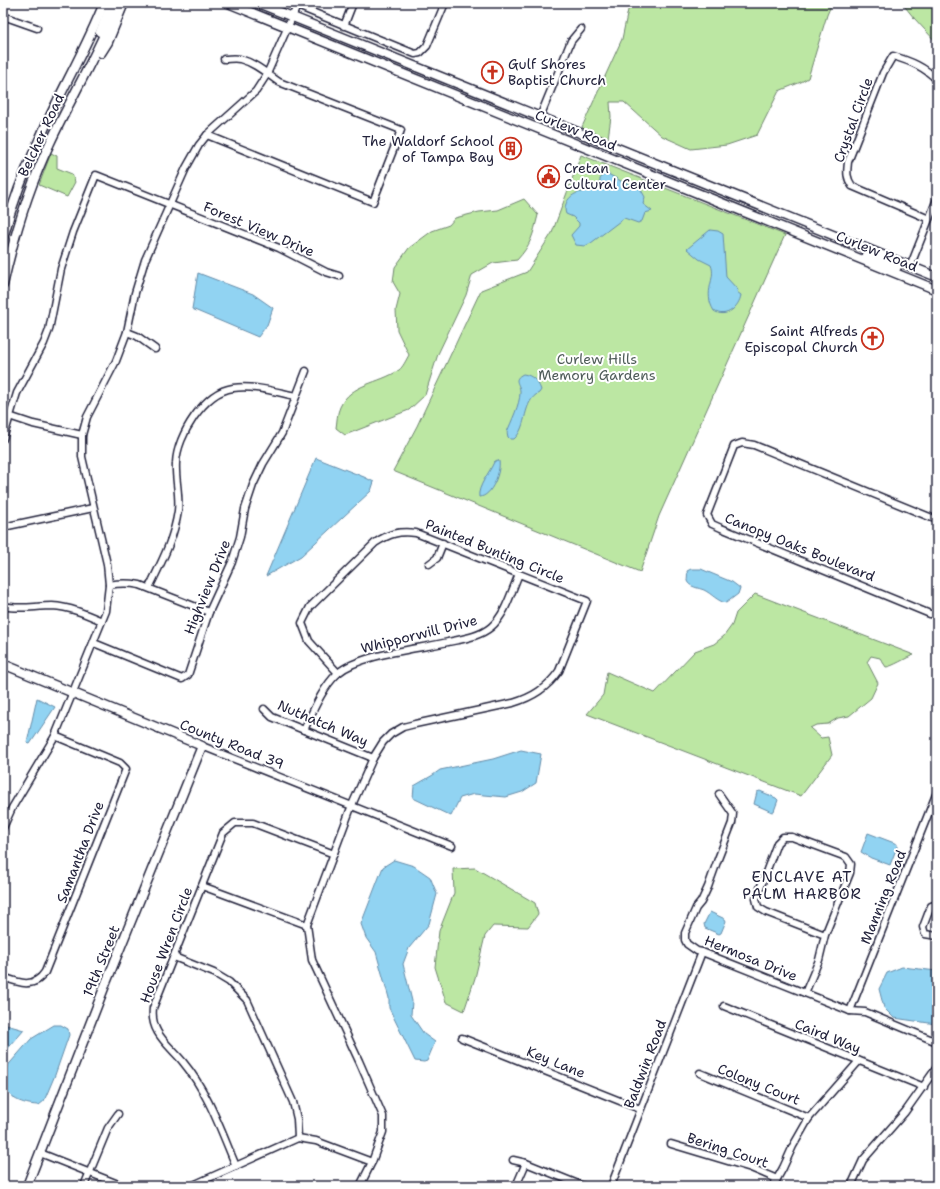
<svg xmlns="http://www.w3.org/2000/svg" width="940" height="1189" viewBox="0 0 940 1189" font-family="'Shantell Sans',sans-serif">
<rect width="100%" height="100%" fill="#fff"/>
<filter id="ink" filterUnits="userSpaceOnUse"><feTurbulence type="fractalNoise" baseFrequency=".025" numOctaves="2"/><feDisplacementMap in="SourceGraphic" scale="8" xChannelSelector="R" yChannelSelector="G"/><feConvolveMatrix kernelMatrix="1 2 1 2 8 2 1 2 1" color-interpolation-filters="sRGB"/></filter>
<g filter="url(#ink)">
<g fill="#bce7a3" stroke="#6f846f">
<path d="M632,3H832L827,15L808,78L801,82L779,91L757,135L727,145L691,149L662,136L624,102H610L611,117L608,138L585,130L582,127L622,39L628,10Z"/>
<path d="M902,3H937V43L914,18Z"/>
<path d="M51,153L57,156V168L72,174L75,182L67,197L39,185Z"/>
<path d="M581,155L785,235L659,516L640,572L393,471L417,426L481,290L527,272L552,233Z"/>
<path d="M524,199L538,215C533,235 531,245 517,260L493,263L472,275L466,295L438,354L425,395L409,410L345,435L336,428C337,422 337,413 340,407C351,383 379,384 399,370C403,367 406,360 409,355L397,330L396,310L400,294L393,282L395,267L409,248L432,231L449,225L455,218L479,212L498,210Z"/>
<path d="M755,594L914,655C907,657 892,667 886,667L880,658L871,656L867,662L878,683L871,698L849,716L838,718L828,724L816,725L810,728L821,738L828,737L832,755L801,796L587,714L603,695L607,672L655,693L695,651L714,644L724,636L732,625L736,613Z"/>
<path d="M475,868L535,903L538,914L528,927L493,926L485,936L475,978L464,1011L446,1002L435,967L439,931L454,893L453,869Z"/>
</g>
<g fill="#91d3f2" stroke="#658ca9">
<path d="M604,174H608L621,181L640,188L645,197L643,204L652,211L645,213L642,221L638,223L624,218L591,243L585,246L576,245L571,235L579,226V223L573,217L566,214C562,203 572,192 583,192L585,188L594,187L600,182V179Z"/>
<path d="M710,230L718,231L723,234L726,277L738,290L737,292L741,295C739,307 726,319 714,311C702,291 717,279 711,265L699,259L687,249Z"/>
<path d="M198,273L253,294L273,308L267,325L258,337L192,309Z"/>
<path d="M523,374C532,375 538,381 541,390L539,393C522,401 528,427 514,439H510L508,437L507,432C511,422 520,404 520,393C521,384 511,380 523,374Z"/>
<path d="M316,458L364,477L374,482L371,491L301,556L266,576Z"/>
<path d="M497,460L499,461C501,471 492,497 479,497C477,487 490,472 494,462Z"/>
<path d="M691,569H701L708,572L732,582L740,588L738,594L726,603C717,601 712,594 704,590C699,588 689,587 687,581C687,578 688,574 687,571Z"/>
<path d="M37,698L55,707L30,744L27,743Z"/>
<path d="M521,750L541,754L536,783L522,792L506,797L474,794L460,798L451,816L413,798L414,786L433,775L440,770L493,759Z"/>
<path d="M760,791L776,798L778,800L774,811L772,812L754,804L757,792Z"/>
<path d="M868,833L897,844V847L890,865L871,858L861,852Z"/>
<path d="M394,860L414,866L430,877L437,894L429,924L409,948L403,964L412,1001L411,1015L424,1034L435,1042L427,1061L424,1062L415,1061L389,1008V998L376,952L366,938L361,924L383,867Z"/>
<path d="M710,912L725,919L726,921L721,933L719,934L705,928L704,924Z"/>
<path d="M902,967L937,971V1023L936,1024L894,1018L884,1008L879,989L887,973Z"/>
<path d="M3,1024L24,1030L3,1054Z"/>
<path d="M54,1025H61L68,1029L69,1035L55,1075L44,1101L39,1105C27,1105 8,1100 5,1086C4,1081 4,1075 4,1070L31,1039Z"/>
</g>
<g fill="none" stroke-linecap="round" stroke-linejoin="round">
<defs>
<g id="street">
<path d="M290,3L415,54L420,53L427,46L445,3"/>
<path d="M3,16L37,28"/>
<path d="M344,26L353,3"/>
<path d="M540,117L571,41L581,29"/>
<path d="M207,135L373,202L401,130L279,82C266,73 255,63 240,59C235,58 229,59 224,59"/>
<path d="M929,219L852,186C846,177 847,172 848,162L883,73L893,56C910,61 925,67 937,80"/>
<path d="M910,267L937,199"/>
<path d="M127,332L137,336L155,349"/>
<path d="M9,416L33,424L82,435"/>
<path d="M3,439L17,393L44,343L49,330L61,269L73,232L96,175L279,248L326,272L339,276"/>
<path d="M937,520L754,445L742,443L734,446L707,515L712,524L721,528L930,614H937"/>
<path d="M3,527L93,508"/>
<path d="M429,564L437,558L443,543"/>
<path d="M109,585C120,583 129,583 140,585L209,612"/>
<path d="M149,588C161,563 174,539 178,511C180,495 175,479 176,463C177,436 204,392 233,388C254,385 276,392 296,396"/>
<path d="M3,606C20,610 35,606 52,606C70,607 86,614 102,621"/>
<path d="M94,643L182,679L188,675L209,612L232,562L240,537L245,509L253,485L263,464L282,433L306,371"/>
<path d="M338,673L309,641L302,623L310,607L375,543C390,533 399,531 416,533L587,601L559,671C547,688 533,697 513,703L415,724L403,727L391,734L383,742L373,758L352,805L307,925L312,960L359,1061L383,1116V1132L372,1162L360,1186"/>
<path d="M264,709L272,717L373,758"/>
<path d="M304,730C313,711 322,688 338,673C360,654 419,649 448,642C462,639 479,637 491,627C506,614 511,592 519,574"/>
<path d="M202,746L452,846"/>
<path d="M719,794L733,814L732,823L718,859L708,887L701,902L696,908L685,933V940L687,944L697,951L702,952L850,1011L865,1012L937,1042"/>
<path d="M3,828L12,808L55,736L106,611L109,585L107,564L82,457V435L87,417L116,361L127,332L135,293L145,260L186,168L199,145L207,135L256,91L267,74L297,6"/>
<path d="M202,886L307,925"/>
<path d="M937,904L931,906L923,927L925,934L937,936"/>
<path d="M174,957L214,973L229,982L247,1000L293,1102L297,1119L298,1138"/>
<path d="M3,977C19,983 34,989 45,972L126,769L120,763L55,736"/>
<path d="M805,993L819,960L825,935L850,873L851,864L846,857L792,837H783L777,843L756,899L758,907L766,912L825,935"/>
<path d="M724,1006L924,1087"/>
<path d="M850,1011L937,792"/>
<path d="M462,1038L640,1109"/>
<path d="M700,1073L809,1118"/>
<path d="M298,1138L316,1141L372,1162"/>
<path d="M671,1144L751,1168L777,1179"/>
<path d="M40,1153L123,1186"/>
<path d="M513,1160L526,1163L583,1186"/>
<path d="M236,1166C221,1131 208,1092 183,1062C168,1044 150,1033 153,1008L223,833L235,823H253L334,854"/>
<path d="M84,1186L108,1128L118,1114"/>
<path d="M191,1186L298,1138"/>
<path d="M516,1186L526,1163"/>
<path d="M611,1186L702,952"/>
<path d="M773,1186L783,1168L793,1146L809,1118L859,1061"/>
<path d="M851,1186L863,1160L905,1112L937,1067"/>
</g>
<g id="secondary">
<path d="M228,3L937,290"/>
<path d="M258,3L937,277"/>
<path d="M100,32L112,3"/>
<path d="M101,53L108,42L124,3"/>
<path d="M3,238C12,204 25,170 40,138C60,92 86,49 104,3"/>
<path d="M866,255L897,267"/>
<path d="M3,285C14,236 28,189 50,143C72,96 99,51 118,3"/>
<path d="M3,664L202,746L106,983L27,1186"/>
</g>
</defs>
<use href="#street" stroke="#22223b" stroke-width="9"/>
<use href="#secondary" stroke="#22223b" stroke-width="11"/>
<use href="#street" stroke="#fff" stroke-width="6"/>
<use href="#secondary" stroke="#fff" stroke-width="8"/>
</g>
</g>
<defs>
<symbol id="church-ring" viewBox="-11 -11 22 22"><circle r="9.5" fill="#fff" stroke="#c8321e" stroke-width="1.5"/><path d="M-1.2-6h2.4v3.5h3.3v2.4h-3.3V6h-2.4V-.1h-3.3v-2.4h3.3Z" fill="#c8321e"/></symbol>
<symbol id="building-ring" viewBox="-11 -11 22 22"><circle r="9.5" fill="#fff" stroke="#c8321e" stroke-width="1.5"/><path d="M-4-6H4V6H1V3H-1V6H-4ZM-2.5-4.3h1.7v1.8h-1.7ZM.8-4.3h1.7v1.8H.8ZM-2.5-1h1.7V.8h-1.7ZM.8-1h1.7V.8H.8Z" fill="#c8321e"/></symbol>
<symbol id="civic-ring" viewBox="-11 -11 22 22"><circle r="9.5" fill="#fff" stroke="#c8321e" stroke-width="1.5"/><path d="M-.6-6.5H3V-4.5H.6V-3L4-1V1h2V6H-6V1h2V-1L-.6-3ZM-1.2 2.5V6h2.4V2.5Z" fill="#c8321e"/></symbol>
</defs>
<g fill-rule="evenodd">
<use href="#church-ring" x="480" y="60" width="25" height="25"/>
<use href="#building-ring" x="498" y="136" width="25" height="25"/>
<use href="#civic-ring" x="536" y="164" width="25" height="25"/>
<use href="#church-ring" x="860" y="326" width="25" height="25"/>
</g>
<g text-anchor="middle" stroke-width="4" stroke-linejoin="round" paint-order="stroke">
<g font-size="14" fill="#22223b" stroke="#fff" text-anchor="start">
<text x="508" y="69">Gulf Shores<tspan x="508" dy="16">Baptist Church</tspan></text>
<text x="494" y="146" text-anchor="end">The Waldorf School<tspan x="494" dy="16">of Tampa Bay</tspan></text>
<text x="564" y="173">Cretan<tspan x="564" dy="16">Cultural Center</tspan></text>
<text x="858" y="336" text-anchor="end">Saint Alfreds<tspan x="858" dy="16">Episcopal Church</tspan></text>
</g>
<g font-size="14" fill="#22223b" stroke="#fff">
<text transform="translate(853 120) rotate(-70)" y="5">Crystal Circle</text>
<text transform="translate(576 130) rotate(22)" y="5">Curlew Road</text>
<text transform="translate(41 135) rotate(-65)" y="5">Belcher Road</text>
<text transform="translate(259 229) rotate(23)" y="5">Forest View Drive</text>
<text transform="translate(877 251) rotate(22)" y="5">Curlew Road</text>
<text transform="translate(800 547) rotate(22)" y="5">Canopy Oaks Boulevard</text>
<text transform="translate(495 551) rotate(22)" y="5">Painted Bunting Circle</text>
<text transform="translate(207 587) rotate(-68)" y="5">Highview Drive</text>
<text transform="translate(419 634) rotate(-14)" y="5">Whipporwill Drive</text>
<text transform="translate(323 723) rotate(23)" y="5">Nuthatch Way</text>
<text transform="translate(232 744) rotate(22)" y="5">County Road 39</text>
<text transform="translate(80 852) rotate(-69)" y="5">Samantha Drive</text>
<text transform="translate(883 897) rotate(-68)" y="5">Manning Road</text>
<text transform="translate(166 945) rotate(-69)" y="5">House Wren Circle</text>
<text transform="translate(751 958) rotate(22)" y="5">Hermosa Drive</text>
<text transform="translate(101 961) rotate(-68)" y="5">19th Street</text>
<text transform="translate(828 1036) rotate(22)" y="5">Caird Way</text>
<text transform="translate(556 1062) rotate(22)" y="5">Key Lane</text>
<text transform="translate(645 1064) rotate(-69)" y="5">Baldwin Road</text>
<text transform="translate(759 1084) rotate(22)" y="5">Colony Court</text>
<text transform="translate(728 1150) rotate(18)" y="5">Bering Court</text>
</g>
<g font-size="14" fill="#505d5a" stroke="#fff">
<text x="597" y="364">Curlew Hills<tspan x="597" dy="16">Memory Gardens</tspan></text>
</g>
<g font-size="15" letter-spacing="1" fill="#22223b" stroke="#fff">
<text x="802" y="882">ENCLAVE AT<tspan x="802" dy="17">PALM HARBOR</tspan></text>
</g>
</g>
<rect width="940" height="1189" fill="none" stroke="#fff" stroke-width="16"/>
<rect x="8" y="8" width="924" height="1173" fill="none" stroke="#22223b" stroke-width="1.5" filter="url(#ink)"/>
</svg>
